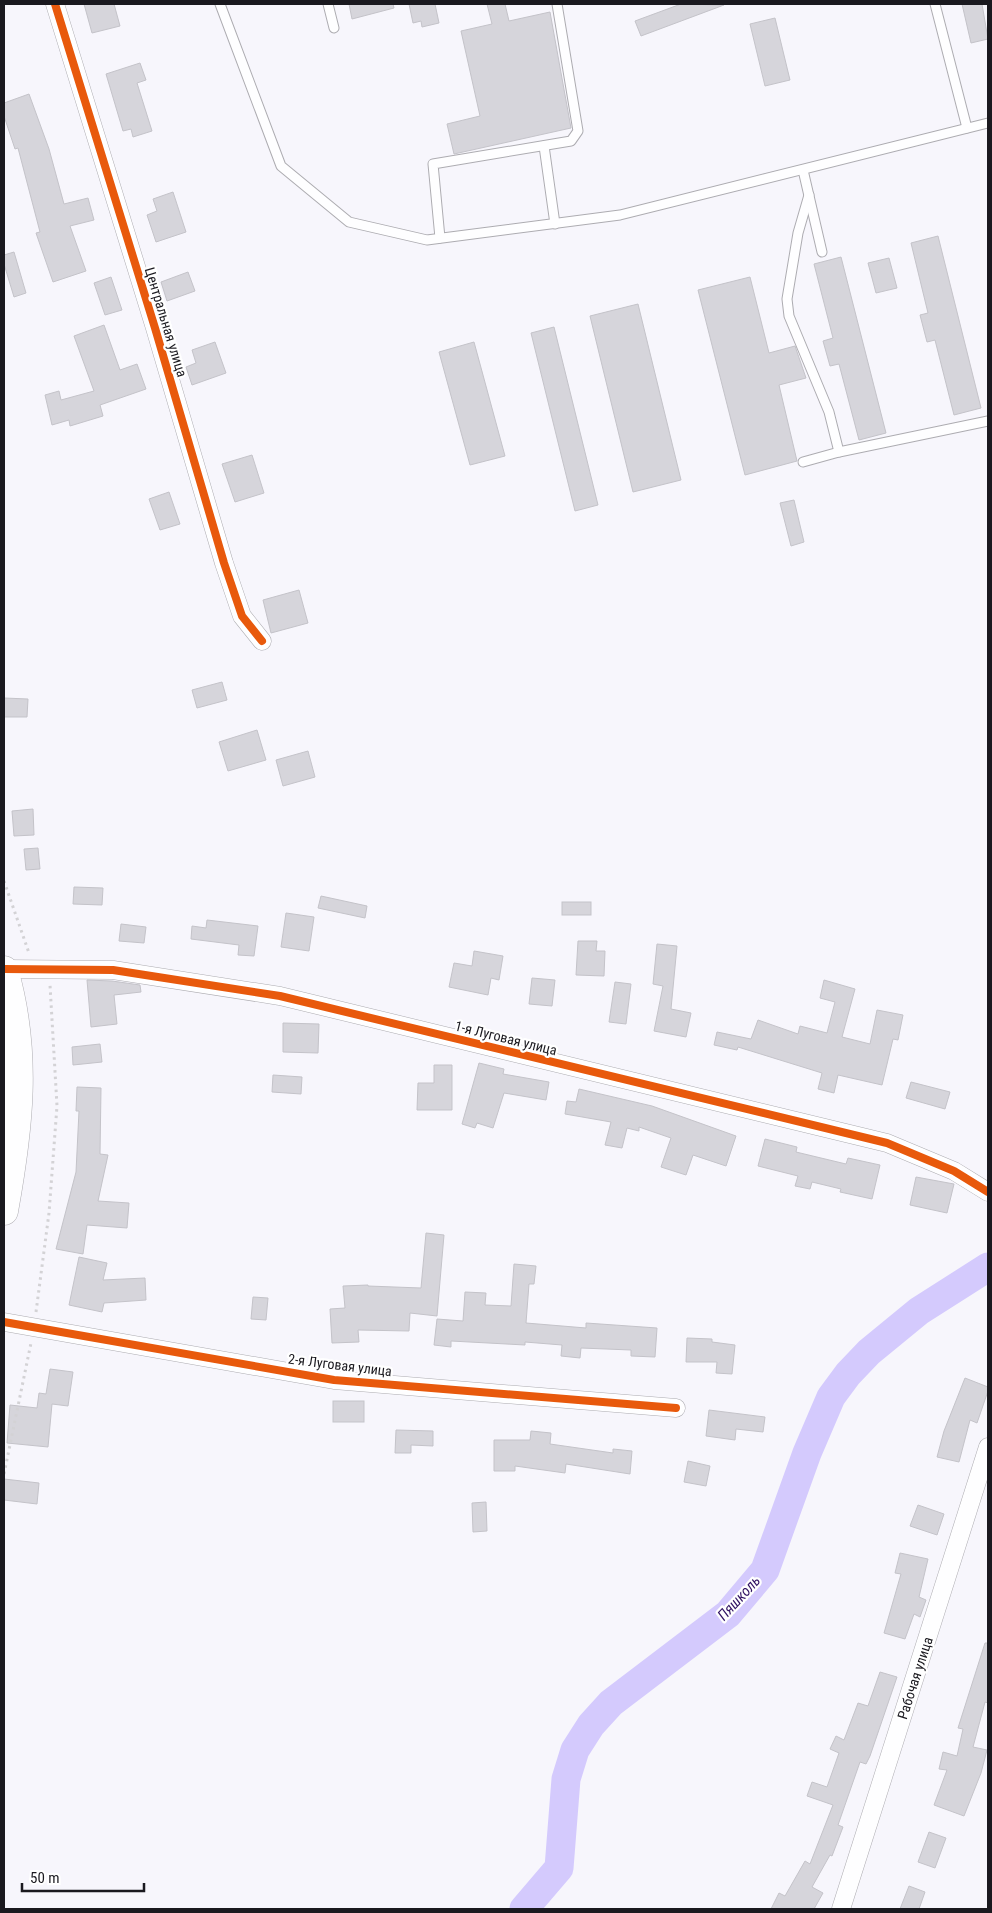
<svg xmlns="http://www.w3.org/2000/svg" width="992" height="1913" viewBox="0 0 992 1913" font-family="'Roboto Condensed',sans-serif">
<rect width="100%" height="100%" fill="#f7f6fc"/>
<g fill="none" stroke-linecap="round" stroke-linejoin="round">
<path stroke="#d4cafd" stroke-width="29" d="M524,1909L559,1868L566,1779L575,1750L591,1725L611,1703L728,1614L765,1570L807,1453L831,1397L848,1374L869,1352L919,1311L988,1267"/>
</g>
<g fill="#d6d5db" stroke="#c4c3c9">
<path d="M84,4H114L120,26L92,33Z"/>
<path d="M349,4H393L394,8L352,19Z"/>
<path d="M409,4H435L439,23L422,27L421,21L413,23Z"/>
<path d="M487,4H505L509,21L550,12L571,128L454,154L447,124L480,116L461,31L492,24Z"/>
<path d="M681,4L724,5L641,36L635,21Z"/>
<path d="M962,4H982L988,39L971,43Z"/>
<path d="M775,18L790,80L765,86L750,24Z"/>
<path d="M140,63L146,80L137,83L152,131L133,137L131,129L123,131L106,74Z"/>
<path d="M29,94L49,149L64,204L88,198L94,220L70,226L86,271L53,282L36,233L40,232L18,148L15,149L4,116V103Z"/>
<path d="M173,192L186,232L156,242L147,215L157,211L153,199Z"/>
<path d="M938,236L981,408L954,415L935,340L927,342L920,315L928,313L911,243Z"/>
<path d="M14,252L26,293L14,297L4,264V255Z"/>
<path d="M841,257L886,433L859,440L839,364L830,366L823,341L833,338L814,264Z"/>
<path d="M889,258L897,288L876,293L868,263Z"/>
<path d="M188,272L195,291L167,301L161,282Z"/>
<path d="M111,277L122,310L105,315L94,283Z"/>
<path d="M750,277L769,353L795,346L806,378L779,385L797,461L745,475L698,290Z"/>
<path d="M638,304L681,480L633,492L590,316Z"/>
<path d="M104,325L120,370L137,364L146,389L100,405L103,416L70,426L69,420L52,425L45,395L59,391L61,400L94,391L74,336Z"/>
<path d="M554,327L598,505L575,511L531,333Z"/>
<path d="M215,342L226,373L192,385L186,367L196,363L192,350Z"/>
<path d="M474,342L505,456L470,465L439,352Z"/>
<path d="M252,455L264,493L235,502L222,464Z"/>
<path d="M169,492L180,524L160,530L149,499Z"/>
<path d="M794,500L804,542L791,546L780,503Z"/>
<path d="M299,590L308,623L271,633L263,600Z"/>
<path d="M222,682L227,700L197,708L192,690Z"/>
<path d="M4,698L28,699L27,717H4Z"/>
<path d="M257,730L266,760L228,771L219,742Z"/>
<path d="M308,751L315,777L283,786L276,760Z"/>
<path d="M33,809L34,835L14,836L12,811Z"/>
<path d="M38,848L40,869L26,870L24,849Z"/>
<path d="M74,887L103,888L102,905L73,904Z"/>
<path d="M321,896L367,906L365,918L318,908Z"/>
<rect x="562" y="902" width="29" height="13"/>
<path d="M286,913L314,917L309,951L281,947Z"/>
<path d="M207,920L258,926L254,956L238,955L239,945L191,939L192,926L206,928Z"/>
<path d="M121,924L146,927L144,943L119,941Z"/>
<path d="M578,941H597L596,951H605L604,976L576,975Z"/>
<path d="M657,944L677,946L671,1009L691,1013L686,1037L654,1031L663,986L653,984Z"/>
<path d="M474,951L503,956L499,980L491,978L488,995L449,987L454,963L472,966Z"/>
<path d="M532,978L555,980L552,1006L529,1004Z"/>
<path d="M87,980L112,981L140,985L141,992L114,995L117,1024L91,1027Z"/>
<path d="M824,980L855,989L842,1037L870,1044L877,1010L903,1015L898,1040L893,1039L882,1085L838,1075L834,1093L818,1089L822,1073L738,1047L737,1050L714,1045L717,1032L751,1039L758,1020L798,1034L800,1026L827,1033L835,1002L820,998Z"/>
<path d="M615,982L631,984L626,1024L609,1022Z"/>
<path d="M283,1023L319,1024L318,1053L283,1052Z"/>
<path d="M100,1044L102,1062L73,1065L72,1047Z"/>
<path d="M479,1063L504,1069L503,1074L549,1082L546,1100L504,1093L493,1128L477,1123L475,1128L462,1124Z"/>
<path d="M434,1065H452V1110H417L418,1083H434Z"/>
<path d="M273,1075L302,1077L301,1094L272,1092Z"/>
<path d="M911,1082L950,1092L945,1109L906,1098Z"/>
<path d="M77,1087L101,1088L100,1154L108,1155L98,1201L129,1203L127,1228L87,1225L83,1254L56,1249L76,1172L79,1111H76Z"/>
<path d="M579,1089L652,1106L736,1136L726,1166L693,1155L686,1175L661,1167L671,1138L639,1127V1131L627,1128L622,1148L605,1145L611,1122L565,1114L567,1101L576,1102Z"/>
<path d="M765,1139L797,1147L796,1152L846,1164L848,1158L880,1165L872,1199L840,1192L841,1189L812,1182L810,1189L795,1186L798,1176L758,1166Z"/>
<path d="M916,1177L954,1184L947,1213L910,1205Z"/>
<path d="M426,1233L444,1235L437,1316L410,1313L409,1331L358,1330L359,1342L332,1343L330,1309L345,1308L343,1286L368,1285V1286L421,1288Z"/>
<path d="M79,1257L107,1263L103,1280L145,1278L146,1300L104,1303L102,1312L69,1305Z"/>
<path d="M514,1264L536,1266L534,1284H529L526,1323L586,1328V1323L657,1328L655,1357L631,1356V1350L581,1348L580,1358L561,1356L562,1345L525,1342V1345L451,1341V1347L434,1345L437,1319L463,1321L465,1292L486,1293L485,1305L511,1306Z"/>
<path d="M253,1297L268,1298L266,1320L251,1319Z"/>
<path d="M687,1338L712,1339V1342L735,1345L732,1374L716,1373L717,1362H686Z"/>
<path d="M50,1369L73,1372L68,1406L52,1404L48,1447L7,1443L10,1405L37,1408L39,1393L46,1394Z"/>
<path d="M965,1378L988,1387V1391L977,1423L970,1420L959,1462L937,1457L944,1431Z"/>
<rect x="333" y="1401" width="31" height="21"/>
<path d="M709,1410L765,1417L763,1432L736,1429L735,1440L706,1436Z"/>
<path d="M396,1430L433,1431V1446L411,1445V1453H395Z"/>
<path d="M531,1431L551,1433L550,1444L613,1453V1449L632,1451L630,1474L566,1464L565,1473L515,1466V1471H494V1440H530Z"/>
<path d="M688,1461L710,1466L706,1486L684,1482Z"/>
<path d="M4,1479L39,1483L37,1504L4,1500Z"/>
<path d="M486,1502L487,1531L473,1532L472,1503Z"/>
<path d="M918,1505L944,1514L937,1535L910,1526Z"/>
<path d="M900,1553L928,1559L919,1597L926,1600L920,1617L914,1614L905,1639L884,1633L901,1574L895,1573Z"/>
<path d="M985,1643H988V1703L985,1702L973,1747L987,1750L981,1773L964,1816L934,1805L947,1770L939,1769L943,1752L957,1756L963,1729L958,1728Z"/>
<path d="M880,1672L897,1677L870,1756L866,1764L860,1762L838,1825L843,1827L832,1856L830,1855L812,1887L823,1893L814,1909H771L779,1893L785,1896L805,1861L810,1864L833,1805L807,1796L812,1782L827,1787L839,1753L830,1749L836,1736L844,1740L858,1703L868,1706Z"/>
<path d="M929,1832L946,1838L935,1868L918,1862Z"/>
<path d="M909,1886L925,1892L919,1909H900Z"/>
</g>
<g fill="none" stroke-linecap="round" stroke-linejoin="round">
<defs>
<g id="service">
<path d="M220,4L281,166L349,222L427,240L620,215L988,123"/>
<path d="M328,4L334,28"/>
<path d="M935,4L967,128"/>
<path d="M544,146L555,224"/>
<path d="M803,170L822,252"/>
<path d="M809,195L798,233L787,299L789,316L829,412L839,452L988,421"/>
<path d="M440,238L433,164L571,141L578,131L557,4"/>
<path d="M803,462L839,452"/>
</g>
<g id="minor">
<path d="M55,4L155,328L224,563L242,616L262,641"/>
<path d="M4,969L113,970L280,996L887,1143L954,1171L988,1192"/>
<path d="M4,1322L334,1380L676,1408"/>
<path d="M841,1909L988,1447"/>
</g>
<path id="primary" d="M4,970C28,1053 19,1128 4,1211"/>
</defs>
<use href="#service" stroke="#adacb1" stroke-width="11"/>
<use href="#minor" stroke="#adacb1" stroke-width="19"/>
<use href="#primary" stroke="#adacb1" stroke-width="29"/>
<g stroke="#d3d2d5" stroke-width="3" stroke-dasharray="2.5 4" stroke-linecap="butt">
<path d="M4,881L29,953"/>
<path d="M36,1312L49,1213L57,1106L50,985"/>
<path d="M4,1474L31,1343"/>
</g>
<use href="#service" stroke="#fefeff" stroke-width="9"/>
<use href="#minor" stroke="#fefeff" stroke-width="18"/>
<use href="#primary" stroke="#fefeff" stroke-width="28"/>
<defs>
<g id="cycleway">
<path d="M55,4L155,328L224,563L242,616L262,641"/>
<path d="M4,969L113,970L280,996L887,1143L954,1171L988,1192"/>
<path d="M4,1322L334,1380L676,1408"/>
</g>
</defs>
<use href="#cycleway" stroke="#fff" stroke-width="11"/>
<use href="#cycleway" stroke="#e8590c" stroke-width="8"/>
</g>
<g text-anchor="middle" stroke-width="4.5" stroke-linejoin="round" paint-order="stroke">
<g font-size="14" fill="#1a191f" stroke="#fff">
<text transform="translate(166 322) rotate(73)" y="5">Центральная улица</text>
<text transform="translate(506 1038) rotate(14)" y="5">1-я Луговая улица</text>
<text transform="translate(340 1365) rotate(7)" y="5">2-я Луговая улица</text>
<text transform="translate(915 1678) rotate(-72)" y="5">Рабочая улица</text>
</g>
<g font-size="15" font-style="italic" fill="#301263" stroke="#fff">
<text transform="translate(739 1598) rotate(-47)" y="5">Пяшколь</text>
</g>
</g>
<rect width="992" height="1913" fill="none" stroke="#1a191f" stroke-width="10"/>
<path d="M22 1883v8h122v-8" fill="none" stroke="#1a191f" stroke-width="2.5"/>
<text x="30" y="1883" font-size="15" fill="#1a191f" stroke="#ffffff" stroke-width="4" paint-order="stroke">50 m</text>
</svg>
